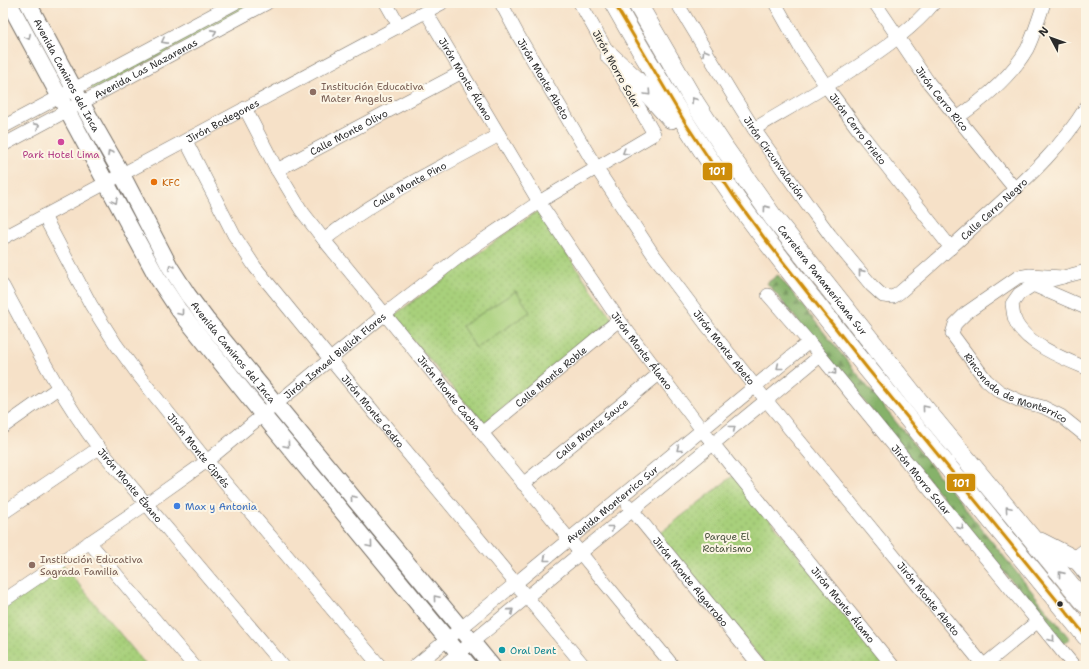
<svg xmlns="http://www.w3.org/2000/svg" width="1089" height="669" viewBox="0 0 1089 669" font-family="'Shantell Sans',sans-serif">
<defs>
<pattern id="grass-tufts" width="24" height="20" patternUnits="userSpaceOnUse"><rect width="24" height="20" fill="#a8d07b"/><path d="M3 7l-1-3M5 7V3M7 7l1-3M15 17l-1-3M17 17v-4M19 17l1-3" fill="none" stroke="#91b36a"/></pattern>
<pattern id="forest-firs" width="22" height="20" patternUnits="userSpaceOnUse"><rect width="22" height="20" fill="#86b26b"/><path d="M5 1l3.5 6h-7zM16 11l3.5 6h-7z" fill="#6e9158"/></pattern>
<pattern id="park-dots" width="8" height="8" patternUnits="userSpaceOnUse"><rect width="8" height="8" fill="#a8d07b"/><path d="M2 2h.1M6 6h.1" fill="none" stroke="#91b36a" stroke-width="1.8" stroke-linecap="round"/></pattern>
</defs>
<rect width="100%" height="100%" fill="#fcf5e5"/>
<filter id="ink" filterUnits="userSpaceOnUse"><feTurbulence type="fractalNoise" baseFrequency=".025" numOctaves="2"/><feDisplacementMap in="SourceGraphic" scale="8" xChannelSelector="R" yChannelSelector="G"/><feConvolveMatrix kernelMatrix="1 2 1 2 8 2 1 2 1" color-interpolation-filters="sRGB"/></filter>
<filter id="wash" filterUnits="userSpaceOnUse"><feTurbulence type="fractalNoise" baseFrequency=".012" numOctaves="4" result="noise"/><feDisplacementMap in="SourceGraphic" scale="16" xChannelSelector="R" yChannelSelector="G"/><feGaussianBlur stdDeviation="0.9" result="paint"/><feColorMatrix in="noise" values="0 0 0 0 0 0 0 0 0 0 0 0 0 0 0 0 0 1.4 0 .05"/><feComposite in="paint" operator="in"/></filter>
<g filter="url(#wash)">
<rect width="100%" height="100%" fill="#f6e1c8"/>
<path fill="url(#grass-tufts)" stroke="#6a7e53" d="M247,3H259L92,92L91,86Z"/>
<path fill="url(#forest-firs)" stroke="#586e4b" d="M778,275L1070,639L1063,644L767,283Z"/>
<g fill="url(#park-dots)" stroke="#6a7e53">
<path d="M537,211L613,320L483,424L393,316Z"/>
<path d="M734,475L888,666H767L659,534Z"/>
<path d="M61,563L147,666H3V604Z"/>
</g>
<path fill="#a8d07b" stroke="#6a7e53" d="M516,291L530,312L476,348L462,326Z"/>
</g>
<g filter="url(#ink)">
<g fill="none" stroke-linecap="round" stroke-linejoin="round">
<defs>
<g id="minor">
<path d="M386,3L399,26"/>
<path id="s1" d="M501,3L518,35L597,169L653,254L708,327L766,400L984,666"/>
<path id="s2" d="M677,3L732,94L754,129L805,201L830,235L872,286L883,296L893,297L899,293C933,264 966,234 999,204C1031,175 1063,145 1086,107"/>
<path id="s3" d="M775,3L801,49L826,86L863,136L951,248"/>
<path id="s4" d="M875,3L929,83L1015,189"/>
<path id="s5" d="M426,12L539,202L619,320L702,430L893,666"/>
<path id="s6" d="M245,108L277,170L301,210L324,240L673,666"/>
<path d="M957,118C983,100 1011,77 1027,49C1034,35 1039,18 1044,3"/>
<path d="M3,127L235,3"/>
<path d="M754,129C791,107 828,86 864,62C890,44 913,28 934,3"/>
<path id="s7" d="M186,141L234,235L255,267L330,359L584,666"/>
<path id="s8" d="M3,145L267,3"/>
<path id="s9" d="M277,170L462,72"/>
<path id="s10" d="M44,216L91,305L115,343L139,376L207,461L380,666"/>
<path id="s11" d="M3,238L442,3"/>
<path id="s12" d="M324,240C377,197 440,168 499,135"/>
<path d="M1086,271L1033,285L1019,294L1012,304C1013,309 1013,315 1015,320C1024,343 1064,359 1086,368"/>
<path id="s13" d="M1063,277L1030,275L1018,277L966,313L955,324L952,334L986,380L999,391L1020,401L1043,407L1061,416L1086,436"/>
<path d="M1033,285L1086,308"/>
<path id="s14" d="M3,286C33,342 61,398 99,448L283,666"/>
<path id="s15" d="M768,295L809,342L1074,666"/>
<path d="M3,427L58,388"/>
<path id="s16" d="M482,433L619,320"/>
<path id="s17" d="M523,484L659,374"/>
<path id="s18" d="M628,505L760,666"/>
<path d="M3,513L99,448"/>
<path d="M89,542L194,666"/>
<path d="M1086,549L1073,559L1086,575"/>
<path id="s19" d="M3,601L146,504L207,461L385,314L464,253L539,202L654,134L580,3"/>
<path id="s20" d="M415,666L809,342"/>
<path d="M443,666L820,356"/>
<path d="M983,666L1038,621"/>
</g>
<g id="major">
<path d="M9,3L157,277L178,309L258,409L469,666"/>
<path id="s21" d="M28,3L86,111L119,169L170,267L188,295L206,319L271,398L492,666"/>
</g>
<g id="highway">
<path d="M614,3C651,69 690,133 733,195C775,255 822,311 867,368C940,458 1013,547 1086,636"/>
<path id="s22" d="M637,3L695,103L725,149L773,217L916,398L1086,604"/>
<path d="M610,56L635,79L671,119"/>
<path d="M1040,542L1073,559"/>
</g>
</defs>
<use href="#minor" stroke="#726b62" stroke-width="14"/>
<use href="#major" stroke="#726b62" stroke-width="18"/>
<use href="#highway" stroke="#726b62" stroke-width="20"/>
<use href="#minor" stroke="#fff" stroke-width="13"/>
<use href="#major" stroke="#fff" stroke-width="16"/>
<use href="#highway" stroke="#fff" stroke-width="19"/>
<defs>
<path id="bus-1" d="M614,3L686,124L733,195L765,239L867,368L1086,636"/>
</defs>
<use href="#bus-1" stroke="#fcf5e5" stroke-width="6"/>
<use href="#bus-1" stroke="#ce8d09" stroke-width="3"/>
</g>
<defs><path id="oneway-chevron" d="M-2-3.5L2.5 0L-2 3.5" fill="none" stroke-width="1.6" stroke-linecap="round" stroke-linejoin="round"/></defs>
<g stroke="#a0a0a0">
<use href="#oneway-chevron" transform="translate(214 32) rotate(-28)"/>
<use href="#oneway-chevron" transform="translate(28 37) rotate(62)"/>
<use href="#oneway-chevron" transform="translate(164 41) rotate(152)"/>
<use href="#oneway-chevron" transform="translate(705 52) rotate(-121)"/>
<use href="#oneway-chevron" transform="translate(648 93) rotate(47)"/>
<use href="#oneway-chevron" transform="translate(694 100) rotate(-122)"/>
<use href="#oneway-chevron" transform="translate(37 126) rotate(-28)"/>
<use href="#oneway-chevron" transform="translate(625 152) rotate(149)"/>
<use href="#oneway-chevron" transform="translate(110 153) rotate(-120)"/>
<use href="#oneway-chevron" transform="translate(115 201) rotate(62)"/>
<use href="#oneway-chevron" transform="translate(766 208) rotate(-126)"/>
<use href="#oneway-chevron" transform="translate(171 267) rotate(-120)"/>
<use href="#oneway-chevron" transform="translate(861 272) rotate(-129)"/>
<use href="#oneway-chevron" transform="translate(181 313) rotate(52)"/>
<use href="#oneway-chevron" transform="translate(779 367) rotate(141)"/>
<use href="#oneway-chevron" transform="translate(834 372) rotate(51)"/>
<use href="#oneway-chevron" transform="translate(925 408) rotate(-130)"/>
<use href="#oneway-chevron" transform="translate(733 428) rotate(-39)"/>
<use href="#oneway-chevron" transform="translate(287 445) rotate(50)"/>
<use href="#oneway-chevron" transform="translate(679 449) rotate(141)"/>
<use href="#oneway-chevron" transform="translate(353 498) rotate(-130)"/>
<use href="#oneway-chevron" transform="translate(1008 509) rotate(-130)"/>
<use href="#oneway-chevron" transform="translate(961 527) rotate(51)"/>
<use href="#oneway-chevron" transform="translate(611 528) rotate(-39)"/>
<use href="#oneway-chevron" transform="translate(370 545) rotate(50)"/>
<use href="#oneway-chevron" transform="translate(546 559) rotate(141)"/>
<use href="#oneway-chevron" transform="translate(1061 574) rotate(-129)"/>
<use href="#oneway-chevron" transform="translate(436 598) rotate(-130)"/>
<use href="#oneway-chevron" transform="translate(511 611) rotate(-40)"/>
<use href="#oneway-chevron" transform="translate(1052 639) rotate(51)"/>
</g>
</g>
<g fill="#8d6e63" stroke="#fcf5e5" stroke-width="1.5">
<circle cx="313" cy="92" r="4"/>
<circle cx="32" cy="565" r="4"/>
</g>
<circle fill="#d1479c" stroke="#fcf5e5" stroke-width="1.5" cx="61" cy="142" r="4"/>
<circle fill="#e8710a" stroke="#fcf5e5" stroke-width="1.5" cx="154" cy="182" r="4"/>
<circle fill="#3f7fe0" stroke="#fcf5e5" stroke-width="1.5" cx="177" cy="506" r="4"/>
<circle fill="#2b2b2b" stroke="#fcf5e5" stroke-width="1.5" cx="1060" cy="604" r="3.5"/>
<circle fill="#0f9aa8" stroke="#fcf5e5" stroke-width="1.5" cx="502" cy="650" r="4"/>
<g text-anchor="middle" stroke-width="4" stroke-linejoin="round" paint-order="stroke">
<g font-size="10" fill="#2b2b2b" stroke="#fcf5e5">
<text dy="4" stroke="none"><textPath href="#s8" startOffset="162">Avenida Las Nazarenas</textPath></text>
<text transform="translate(617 69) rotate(61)" y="4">Jirón Morro Solar</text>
<text dy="4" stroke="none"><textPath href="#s21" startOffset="82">Avenida Caminos del Inca</textPath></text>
<text dy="4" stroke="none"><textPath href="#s5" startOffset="78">Jirón Monte Álamo</textPath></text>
<text dy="4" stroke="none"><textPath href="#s1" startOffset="87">Jirón Monte Abeto</textPath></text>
<text dy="4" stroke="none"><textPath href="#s4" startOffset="117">Jirón Cerro Rico</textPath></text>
<text dy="4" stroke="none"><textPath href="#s11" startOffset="249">Jirón Bodegones</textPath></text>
<text dy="4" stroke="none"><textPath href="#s3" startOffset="151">Jirón Cerro Prieto</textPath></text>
<text dy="4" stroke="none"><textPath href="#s9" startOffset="81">Calle Monte Olivo</textPath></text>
<text dy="4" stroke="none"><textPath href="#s2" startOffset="183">Jirón Circunvalación</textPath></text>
<text dy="4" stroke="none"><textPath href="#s12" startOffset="102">Calle Monte Pino</textPath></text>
<text dy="4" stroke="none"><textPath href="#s2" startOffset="503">Calle Cerro Negro</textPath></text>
<text dy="4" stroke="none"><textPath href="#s22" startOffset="334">Carretera Panamericana Sur</textPath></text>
<text dy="4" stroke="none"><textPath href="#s1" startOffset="411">Jirón Monte Abeto</textPath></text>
<text dy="4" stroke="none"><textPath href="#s5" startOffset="402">Jirón Monte Álamo</textPath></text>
<text dy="4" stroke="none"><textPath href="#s21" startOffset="406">Avenida Caminos del Inca</textPath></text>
<text dy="4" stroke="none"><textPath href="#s19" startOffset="413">Jirón Ismael Bielich Flores</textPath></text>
<text dy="4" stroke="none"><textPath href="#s16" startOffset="89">Calle Monte Roble</textPath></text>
<text dy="4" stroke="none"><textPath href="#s13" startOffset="221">Rinconada de Monterrico</textPath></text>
<text dy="4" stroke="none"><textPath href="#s6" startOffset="352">Jirón Monte Caoba</textPath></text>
<text dy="4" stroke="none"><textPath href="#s7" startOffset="330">Jirón Monte Cedro</textPath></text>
<text dy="4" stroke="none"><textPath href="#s17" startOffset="88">Calle Monte Sauce</textPath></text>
<text dy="4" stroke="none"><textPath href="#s10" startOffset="282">Jirón Monte Ciprés</textPath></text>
<text dy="4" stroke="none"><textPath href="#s15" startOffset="240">Jirón Morro Solar</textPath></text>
<text dy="4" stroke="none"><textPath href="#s14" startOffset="237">Jirón Monte Ébano</textPath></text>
<text dy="4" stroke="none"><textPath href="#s20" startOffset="255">Avenida Monterrico Sur</textPath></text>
<text dy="4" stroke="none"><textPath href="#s18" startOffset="99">Jirón Monte Algarrobo</textPath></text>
<text dy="4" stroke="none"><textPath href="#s1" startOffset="735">Jirón Monte Abeto</textPath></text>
<text dy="4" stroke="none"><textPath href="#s5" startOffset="726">Jirón Monte Álamo</textPath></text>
</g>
<g font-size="10" fill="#785e54" stroke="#fcf5e5" text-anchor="start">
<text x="321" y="90">Institución Educativa<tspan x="321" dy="12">Mater Angelus</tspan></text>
<text x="40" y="563">Institución Educativa<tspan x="40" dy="12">Sagrada Familia</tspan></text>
</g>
<g font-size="10" fill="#b23c85" stroke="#fcf5e5">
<text x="61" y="158">Park Hotel Lima</text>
</g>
<g font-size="10" fill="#c56008" stroke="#fcf5e5" text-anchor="start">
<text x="162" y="186">KFC</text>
</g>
<g font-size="10" fill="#366cbe" stroke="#fcf5e5" text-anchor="start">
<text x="185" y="510">Max y Antonia</text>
</g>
<g font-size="10" fill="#4a543f" stroke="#fcf5e5">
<text x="727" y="540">Parque El<tspan x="727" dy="12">Rotarismo</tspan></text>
</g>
<g font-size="10" fill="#0d838f" stroke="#fcf5e5" text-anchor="start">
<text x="510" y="654">Oral Dent</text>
</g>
</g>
<g stroke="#fcf5e5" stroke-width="1.5">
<rect x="702" y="162" width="31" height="19" rx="4" fill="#ce8d09"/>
<rect x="946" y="473" width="30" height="19" rx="4" fill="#ce8d09"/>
</g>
<g font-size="11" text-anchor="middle" font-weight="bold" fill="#fff">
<text x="717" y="175">101</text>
<text x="961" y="487">101</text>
</g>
<rect width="1089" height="669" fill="none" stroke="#fcf5e5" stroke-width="16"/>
<g transform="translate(1051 38) rotate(311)" stroke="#fcf5e5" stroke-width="3" paint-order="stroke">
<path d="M0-3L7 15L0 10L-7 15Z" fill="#2b2b2b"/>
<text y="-6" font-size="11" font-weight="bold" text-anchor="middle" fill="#2b2b2b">N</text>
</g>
</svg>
